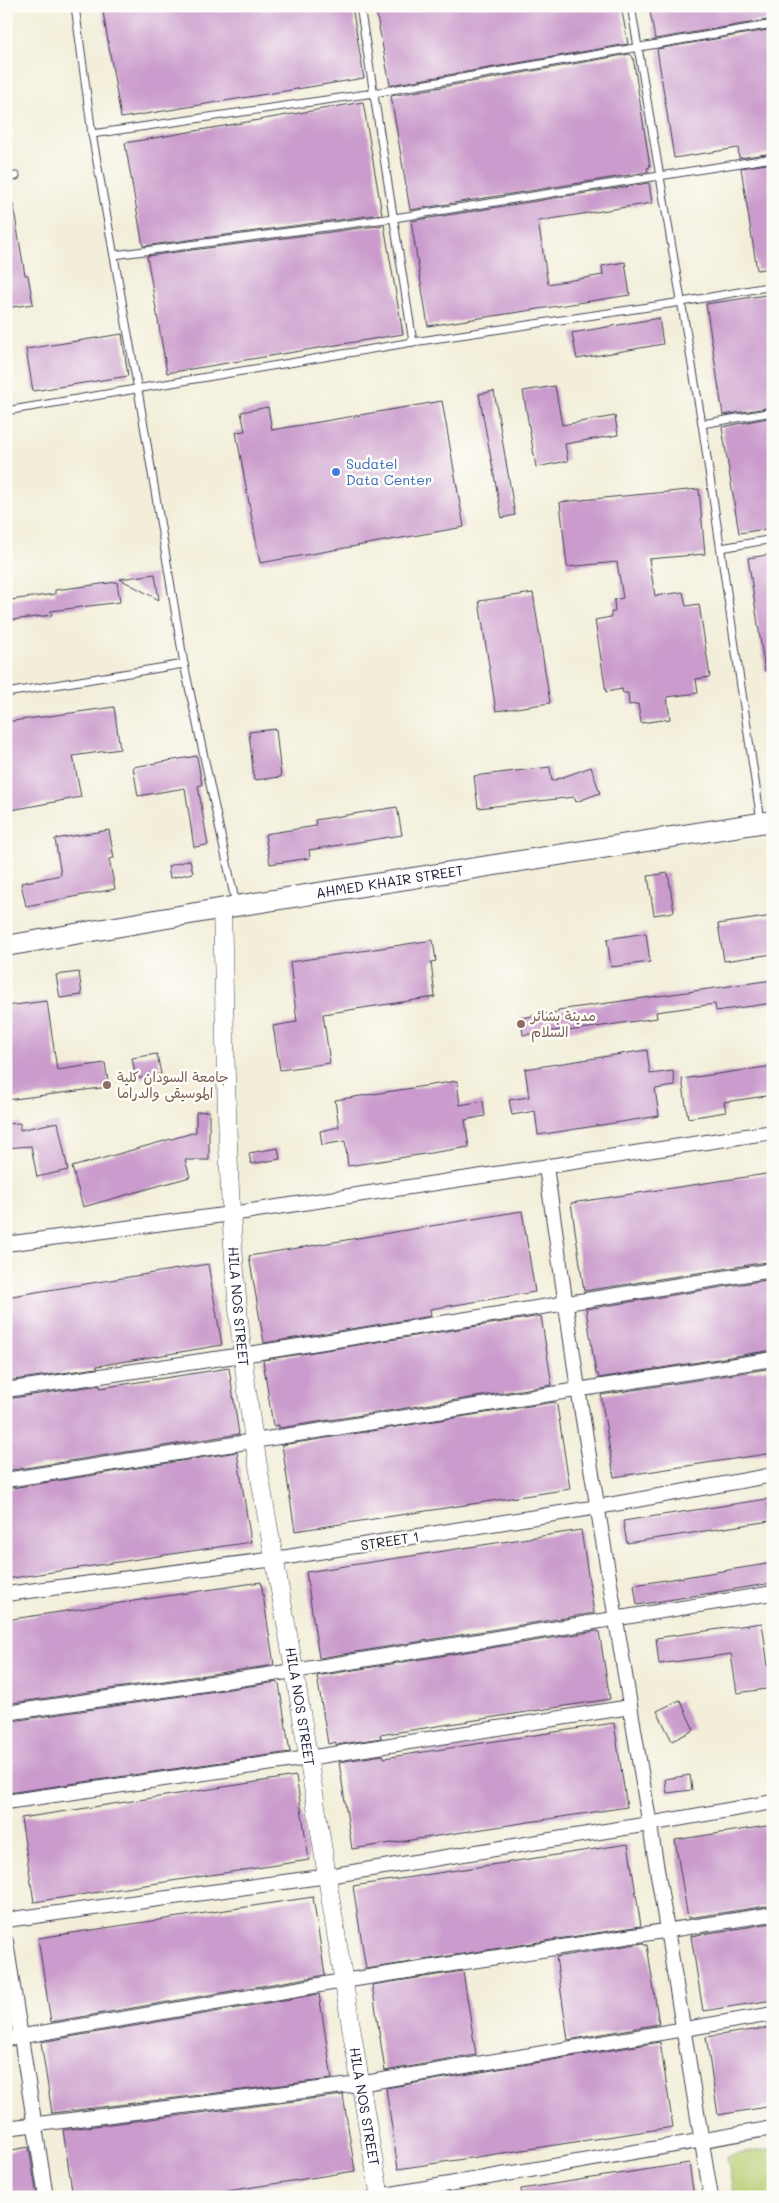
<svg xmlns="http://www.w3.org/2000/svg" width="779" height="2203" viewBox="0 0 779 2203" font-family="Mali,'Playpen Sans Arabic',sans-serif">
<rect width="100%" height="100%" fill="#fdfcf7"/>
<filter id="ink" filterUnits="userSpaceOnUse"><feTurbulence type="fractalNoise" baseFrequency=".02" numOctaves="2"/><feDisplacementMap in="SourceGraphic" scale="10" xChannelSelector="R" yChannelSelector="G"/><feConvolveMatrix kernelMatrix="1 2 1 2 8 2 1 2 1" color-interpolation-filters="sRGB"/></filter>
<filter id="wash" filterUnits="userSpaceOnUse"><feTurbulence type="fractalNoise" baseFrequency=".0096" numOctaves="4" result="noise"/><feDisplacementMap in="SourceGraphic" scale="20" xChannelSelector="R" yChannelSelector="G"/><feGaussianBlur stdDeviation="1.12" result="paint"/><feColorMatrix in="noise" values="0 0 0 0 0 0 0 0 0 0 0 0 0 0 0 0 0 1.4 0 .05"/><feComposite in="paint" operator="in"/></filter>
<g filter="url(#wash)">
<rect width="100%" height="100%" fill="#f2eed9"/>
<path fill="#b8ce73" stroke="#6d7857" d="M773,2148V2197H734L727,2156Z"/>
<g id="blocks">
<g fill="#ca9bcc">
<path d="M102,6H153L154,12L190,6H352L364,78L121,118Z"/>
<path d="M375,6H621L628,44L390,85Z"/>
<path d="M649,6H773V19L655,39Z"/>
<path d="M773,29V153L739,158L738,148L674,158L657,49Z"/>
<path d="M630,54L633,57L650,167L647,168L648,172L410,210L391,96Z"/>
<path d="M363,102L382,214L143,246L125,143Z"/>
<path d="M773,163V268L757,270L741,168Z"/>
<path d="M649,183L652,203L538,221L548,284L603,275L602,266L625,262L630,295L428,326L411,221Z"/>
<path d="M13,204L25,275H28L33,304L6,308V205Z"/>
<path d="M384,225L403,334L167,373L147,256Z"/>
<path d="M773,294V407L723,415L706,304Z"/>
<path d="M659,318L663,344L577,359L572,333Z"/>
<path d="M122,334L128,376L33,391L26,349Z"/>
<path d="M555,386L562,425L615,416L618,435L565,444L568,461L536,467L523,391Z"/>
<path d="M494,391L515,515L502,518L479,394Z"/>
<path d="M442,401L464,527L260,563L236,432L245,431L241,412L268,407L272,430Z"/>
<path d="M773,417V528L739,533L722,427Z"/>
<path d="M699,489L705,554L649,559L655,596L683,592L686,606L699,604L710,677L696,679L698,693L667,697L670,719L641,723L638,704L629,705L628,693H623L622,689L606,692L595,620L611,617V612H615L614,600L623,598L617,562L567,567L560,502Z"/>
<path d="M773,554V671H765L748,558Z"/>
<path d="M155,574L159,600L120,579Z"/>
<path d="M117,582L120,602L51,611L52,615L12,620L10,600L55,594V590Z"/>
<path d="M533,593L550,703L496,711L479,601Z"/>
<path d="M114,707L120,749L73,756L81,797L6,811V768L8,767L6,722Z"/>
<path d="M276,729L281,777L254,780L249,732Z"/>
<path d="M197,756L202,785L198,786L208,845L194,847L185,788L138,796L133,767Z"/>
<path d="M550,767L552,781L591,767L600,793L576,802L574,797L478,808L474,776Z"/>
<path d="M397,807L402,835L309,850L310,858L270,864L265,834L316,826L315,820Z"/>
<path d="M109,830L114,858L109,859L115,889L26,906L21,883L61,875L55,839Z"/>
<path d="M190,860L193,873L170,878L168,866Z"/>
<path d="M668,873L674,912L654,915L648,876Z"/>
<path d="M773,916V954L724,961L718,924Z"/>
<path d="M646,933L650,962L611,967L607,939Z"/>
<path d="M433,940L436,961L431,962L435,997L323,1014L330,1063L280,1070L273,1026L297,1022L290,962Z"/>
<path d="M79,972L82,995L60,998L56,975Z"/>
<path d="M773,980V1003L716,1011L715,1004L656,1012L657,1018L561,1032V1030L523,1035L521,1018L558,1012V1010Z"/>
<path d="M47,1001L57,1070L105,1063L109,1087L6,1100V1006Z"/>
<path d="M647,1050L650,1074L673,1071L675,1086L655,1089L659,1116L538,1135L535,1111L512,1115L509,1100L529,1097L525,1069Z"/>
<path d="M157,1054L161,1074L136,1079L132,1058Z"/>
<path d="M773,1066V1095L724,1102L726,1112L688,1118L682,1079Z"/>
<path d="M457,1081L460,1105L483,1101L485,1116L465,1120L469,1147L348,1166L345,1141L322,1145L320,1131L339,1127L335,1100Z"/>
<path d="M209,1111V1160H185L190,1177L83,1207L72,1167L196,1132V1112Z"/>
<path d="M58,1122L68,1170L37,1177L31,1146L6,1148V1124L20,1123V1130Z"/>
<path d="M278,1148L280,1159L251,1164L249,1153Z"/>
<path d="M773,1173V1261L584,1291L571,1203Z"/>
<path d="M522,1211L535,1292L430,1309L431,1316L264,1343L249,1256Z"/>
<path d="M208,1264L222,1345L97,1366V1368L6,1381V1297Z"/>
<path d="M773,1279V1350L599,1378L598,1374H596L586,1309Z"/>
<path d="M541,1316L552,1385L279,1428V1425L273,1426L263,1360Z"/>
<path d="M229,1368L239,1434L6,1471V1399L100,1385V1388Z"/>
<path d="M773,1368V1453L614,1477L601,1395Z"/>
<path d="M555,1402L557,1405L570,1489L295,1531L282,1445Z"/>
<path d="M237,1452L251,1542L6,1579V1489Z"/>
<path d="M767,1499L770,1521L627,1543L623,1521Z"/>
<path d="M581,1530L594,1613L319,1658L306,1572Z"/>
<path d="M773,1563V1583L637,1605L634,1585Z"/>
<path d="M261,1582L274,1665L6,1704V1620Z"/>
<path d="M762,1623L768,1666L773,1665V1688L737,1693L731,1654L659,1664L656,1638Z"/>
<path d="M596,1631H599L610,1699L380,1735L381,1738L336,1745V1742L328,1744L317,1676Z"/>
<path d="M277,1682L279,1684L290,1752L8,1793L6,1722Z"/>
<path d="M680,1700L694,1730L672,1741L657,1711Z"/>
<path d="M614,1723L627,1807L352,1849L339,1762L383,1755L384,1758Z"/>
<path d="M690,1775L692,1790L667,1793L665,1779Z"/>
<path d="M296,1776L309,1860L34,1902L21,1818Z"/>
<path d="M773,1825V1905L688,1918L675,1840Z"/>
<path d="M628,1844L641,1926L366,1969L353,1886Z"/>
<path d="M313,1897L325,1975L51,2022L38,1938Z"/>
<path d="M773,1923V2000L703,2011L691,1936Z"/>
<path d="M643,1943L644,1945H647L659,2024L568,2040L556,1957Z"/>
<path d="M463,1971L476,2055L385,2071L372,1985Z"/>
<path d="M319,1994L332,2079L52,2113L41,2042Z"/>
<path d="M773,2027V2106L718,2115L706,2037Z"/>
<path d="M660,2042L673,2127L398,2169L386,2088Z"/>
<path d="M343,2095L355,2171L190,2197H73L63,2130Z"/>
<path d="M29,2147L37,2197H6V2151Z"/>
<path d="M689,2163L694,2197H522L521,2189Z"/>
</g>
</g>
</g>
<g filter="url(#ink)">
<use href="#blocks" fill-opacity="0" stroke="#414153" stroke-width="1"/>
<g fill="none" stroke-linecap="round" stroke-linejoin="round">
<defs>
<g id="service">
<path d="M75,6L92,134L138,390L184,664L236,905"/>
<path d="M360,6L413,342"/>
<path d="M631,6L702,424L761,821"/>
<path d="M92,134L374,93L773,24"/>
<path d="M6,178L16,176"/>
<path d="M114,255L394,218L773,158"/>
<path d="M6,411L413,342L682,302L773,286"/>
<path d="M702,424L773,412"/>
<path d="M721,548L773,539"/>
<path d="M6,693L184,664"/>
</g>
<g id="minor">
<path d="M546,1167L578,1389L711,2197"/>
<path d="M6,1244L231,1214L773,1132"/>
<path d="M6,1390L242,1355L773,1270"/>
<path d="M6,1480L773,1359"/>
<path d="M6,1594L275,1559L598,1507L773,1475"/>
<path d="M6,1713L294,1671L773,1593"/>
<path d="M6,1802L308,1758L630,1707"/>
<path d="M6,1920L328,1876L649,1824L773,1802"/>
<path d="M6,1942L46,2197"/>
<path d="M6,2039L343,1981L773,1914"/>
<path d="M6,2128L359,2084L773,2014"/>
<path d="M374,2197L773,2128"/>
</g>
<g id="tertiary">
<path id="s1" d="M222,908C226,1058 226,1209 243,1358C255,1467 278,1573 296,1681C324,1853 349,2025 380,2197"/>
</g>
<g id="secondary">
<path id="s2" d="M6,946L236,906L773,821"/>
</g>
</defs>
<use href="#service" stroke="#414153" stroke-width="9"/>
<use href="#minor" stroke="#414153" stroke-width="16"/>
<use href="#tertiary" stroke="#414153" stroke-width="19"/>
<use href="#secondary" stroke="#414153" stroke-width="22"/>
<use href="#service" stroke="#fff" stroke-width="7"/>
<use href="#minor" stroke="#fff" stroke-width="14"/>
<use href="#tertiary" stroke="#fff" stroke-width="18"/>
<use href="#secondary" stroke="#fff" stroke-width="20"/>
</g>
</g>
<circle fill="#3f7fe0" stroke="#fdfcf7" stroke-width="2" cx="336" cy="472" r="5"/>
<g fill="#8d6e63" stroke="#fdfcf7" stroke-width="2">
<circle cx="521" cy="1024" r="5"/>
<circle cx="107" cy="1085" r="5"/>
</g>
<g text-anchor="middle" stroke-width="5" stroke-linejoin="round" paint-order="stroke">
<g font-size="14" fill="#366cbe" stroke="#fdfcf7" text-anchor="start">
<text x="346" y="469">Sudatel<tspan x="346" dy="16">Data Center</tspan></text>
</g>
<g font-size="14" fill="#22223b" stroke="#fdfcf7">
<text dy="5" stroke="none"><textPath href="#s2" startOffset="389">AHMED KHAIR STREET</textPath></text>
<text dy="5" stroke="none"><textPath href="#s1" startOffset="399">HILA NOS STREET</textPath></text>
<text transform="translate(390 1541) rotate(-9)" y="5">STREET 1</text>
<text dy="5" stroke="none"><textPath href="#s1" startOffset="804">HILA NOS STREET</textPath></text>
<text dy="5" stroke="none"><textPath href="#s1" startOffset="1209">HILA NOS STREET</textPath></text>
</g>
<g font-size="14" fill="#785e54" stroke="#fdfcf7" text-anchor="start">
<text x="531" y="1021">مدينة بشائر<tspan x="531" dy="16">السلام</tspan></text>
<text x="117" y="1082">جامعة السودان كلية<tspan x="117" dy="16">الموسيقى والدراما</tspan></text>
</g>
</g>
<rect width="779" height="2203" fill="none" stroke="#fdfcf7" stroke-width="25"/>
</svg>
